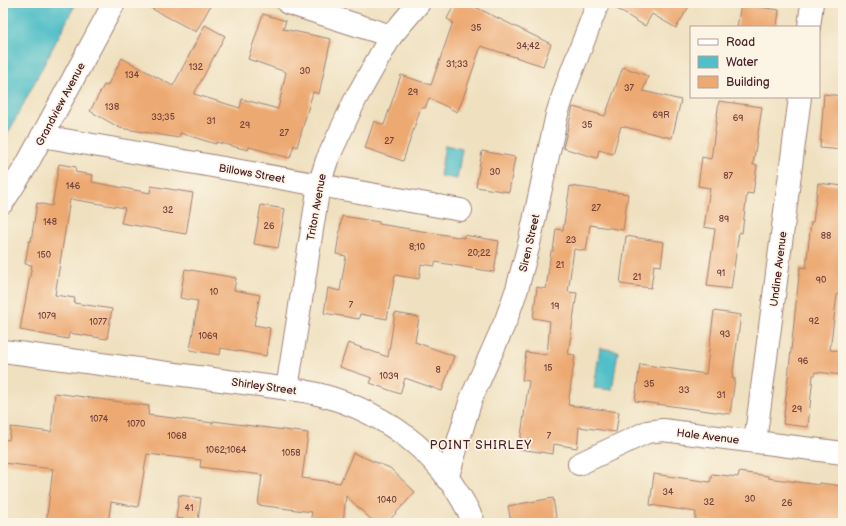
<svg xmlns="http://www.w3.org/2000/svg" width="846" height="526" viewBox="0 0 846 526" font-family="'Balsamiq Sans',sans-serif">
<rect width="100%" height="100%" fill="#fcf5e5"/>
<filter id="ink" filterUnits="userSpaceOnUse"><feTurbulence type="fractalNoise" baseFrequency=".025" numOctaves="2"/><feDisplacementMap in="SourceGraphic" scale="8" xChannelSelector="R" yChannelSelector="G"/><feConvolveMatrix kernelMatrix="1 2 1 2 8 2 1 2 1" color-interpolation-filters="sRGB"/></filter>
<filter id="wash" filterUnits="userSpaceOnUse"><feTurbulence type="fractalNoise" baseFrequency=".012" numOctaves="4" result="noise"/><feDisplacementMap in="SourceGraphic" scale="16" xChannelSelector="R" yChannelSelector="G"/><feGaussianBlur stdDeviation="0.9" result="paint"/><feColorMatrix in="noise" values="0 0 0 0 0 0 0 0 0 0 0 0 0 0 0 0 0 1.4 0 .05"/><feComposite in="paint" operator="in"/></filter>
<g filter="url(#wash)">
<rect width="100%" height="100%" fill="#efe0bf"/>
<g fill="#51bfc8" stroke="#4e6f7a">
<path d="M3,3H76L3,143Z"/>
<path d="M445,145L462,149L457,179L440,176Z"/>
<path d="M600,348L618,351L612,390L594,388Z"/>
</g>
<g id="blocks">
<g fill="#eda972">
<path d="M141,3H212L196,32Z"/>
<path d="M455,3H467L551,44L543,66L481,46L462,101L457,112L429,98L425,108L421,107L403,161L365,148L374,121L384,125L401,75L431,85L453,22L447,19Z"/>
<path d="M610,3H691L676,28L652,14L645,26L610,5Z"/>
<path d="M741,4L779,10L777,27H737Z"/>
<path d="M263,14L286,21L283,29L331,39L319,94L313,92L297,147L294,145L290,158L249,147L248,150L216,142V144L180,133L179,138L120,128L90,111L104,85L107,86L122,58L173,86L205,25L225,36L194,94L240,108L242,99L278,109L286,72L248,59Z"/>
<path d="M623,67L648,76L643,91L681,100L672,138L621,126L613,154L599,150L597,158L563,148L573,107L605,116Z"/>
<path d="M824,94L843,96V150L820,148Z"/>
<path d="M719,101L762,107L753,165H757L753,194L747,193L742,233L739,232L731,289L707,286L715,229L704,227L710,188L698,186L702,157L711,159Z"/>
<path d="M482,151L515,157L509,192L476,187Z"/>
<path d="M59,164L76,167L75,172L93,175L92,182L150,193L151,186L193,193L186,234L121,223L125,208L70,199L55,295L75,298L74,303L112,309L107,339L69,333L68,339L20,330L32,265L25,264L29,241H31L37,203L52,206Z"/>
<path d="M818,183L843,186V294H837L830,350L843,351V375L816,372L815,375H813L808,427L783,424L800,267L806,268L811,222H813Z"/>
<path d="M570,186L628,194L623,230L590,225L586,251L574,249L568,292L577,293L568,354L575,355L568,405L619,412L616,432L579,427L577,448L554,444L553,454L519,449L529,381L522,380L526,352L547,355L550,321L533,318L537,287L546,289L551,251H553L556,229L563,230Z"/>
<path d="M261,205L285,209L278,248L254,244Z"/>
<path d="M342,216L379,222V224L464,238V235L499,241L494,272L435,262V266L421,264L419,279L395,275L387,319L360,314L359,319L324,313L328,288L340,291L346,256L336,254Z"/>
<path d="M626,236L664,242L661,266L654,265L651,288L620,284Z"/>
<path d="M185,269L236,278L234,290L260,295L254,325L270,328L266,356L221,348L220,355L190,350L198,301L180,298Z"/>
<path d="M714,311L741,315L732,378L735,379L730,414L635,401L640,364L706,374Z"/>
<path d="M395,313L419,317L415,342L454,356L442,391L405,378L400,394L370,383L372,378L340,367L348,343L388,357Z"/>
<path d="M55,393L149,406L148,415L213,423V421L308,433L302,478L340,483L353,453L390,468L415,492L387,523H375L346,496L343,523H310L312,512L258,505L262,475L200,467L201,460L147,454L138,507L111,502L108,523H46L53,469L3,463V439L9,440L11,427L51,432Z"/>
<path d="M739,472L768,476V478L819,485V483L843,486V523H720L695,519L696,512L650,505L654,474L710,482L712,474L738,477Z"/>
<path d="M179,495L201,498L198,521L176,518Z"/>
<path d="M553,498L557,523H511L508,506Z"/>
</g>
</g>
</g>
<g filter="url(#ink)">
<use href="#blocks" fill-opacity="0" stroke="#9c8075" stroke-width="1"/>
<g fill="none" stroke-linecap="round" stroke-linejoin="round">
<defs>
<g id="minor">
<path d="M288,3L391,36"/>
<path d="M809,27L812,3"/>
<path d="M42,136L461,210"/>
<path d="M3,202L26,166L114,3"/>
<path d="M3,351L304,391C379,406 443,452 474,523"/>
<path d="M287,389L319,185L327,160L356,98L391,36L419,3"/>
<path d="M755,442L800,97"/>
<path d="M579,464L647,432L663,430L843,453"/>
<path d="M447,479L471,399L506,320L517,289L529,244L557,114L568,81L598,3"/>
</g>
</defs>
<use href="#minor" stroke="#9c8075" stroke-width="24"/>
<use href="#minor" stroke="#fff" stroke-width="22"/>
</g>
</g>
<g text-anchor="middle" stroke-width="3.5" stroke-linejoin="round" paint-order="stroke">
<g font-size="9" fill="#73423d">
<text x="476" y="31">35</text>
<text x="528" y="49">34;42</text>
<text x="457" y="67">31;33</text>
<text x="196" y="70">132</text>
<text x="305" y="74">30</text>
<text x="132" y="78">134</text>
<text x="629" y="91">37</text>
<text x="413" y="95">29</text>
<text x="112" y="110">138</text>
<text x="661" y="118">69R</text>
<text x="163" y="120">33;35</text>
<text x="738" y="121">69</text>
<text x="211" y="124">31</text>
<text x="245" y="128">29</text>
<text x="587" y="128">35</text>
<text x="284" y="136">27</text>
<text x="389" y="144">27</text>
<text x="495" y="175">30</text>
<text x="728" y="179">87</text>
<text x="73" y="189">146</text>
<text x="596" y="211">27</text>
<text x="168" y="213">32</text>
<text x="724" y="222">89</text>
<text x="50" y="225">148</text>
<text x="269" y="229">26</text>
<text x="826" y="239">88</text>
<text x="571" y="243">23</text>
<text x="417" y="250">8;10</text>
<text x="479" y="256">20;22</text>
<text x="44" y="258">150</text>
<text x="560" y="268">21</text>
<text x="721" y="276">91</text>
<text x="637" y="280">21</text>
<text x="821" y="283">90</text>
<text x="214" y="295">10</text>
<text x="351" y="308">7</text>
<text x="555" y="309">19</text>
<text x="47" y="319">1079</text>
<text x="814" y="324">92</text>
<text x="98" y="325">1077</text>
<text x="725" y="337">93</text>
<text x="208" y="339">1069</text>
<text x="803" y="364">96</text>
<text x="548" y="371">15</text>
<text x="438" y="373">8</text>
<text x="389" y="379">1039</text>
<text x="649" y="387">35</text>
<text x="684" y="393">33</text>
<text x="721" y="398">31</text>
<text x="797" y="412">29</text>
<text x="99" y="422">1074</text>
<text x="136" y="427">1070</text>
<text x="177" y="439">1068</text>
<text x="549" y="439">7</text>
<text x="226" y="453">1062;1064</text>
<text x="291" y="456">1058</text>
<text x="668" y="495">34</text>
<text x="750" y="502">30</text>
<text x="387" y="503">1040</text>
<text x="709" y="505">32</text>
<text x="787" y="506">26</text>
<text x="189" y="511">41</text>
</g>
<g font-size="11" fill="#4a1f2b" stroke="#fcf5e5">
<text transform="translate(60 104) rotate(-62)" y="4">Grandview Avenue</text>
<text transform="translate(252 173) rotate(10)" y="4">Billows Street</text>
<text transform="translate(316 207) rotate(-80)" y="4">Triton Avenue</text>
<text transform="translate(529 243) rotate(-77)" y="4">Siren Street</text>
<text transform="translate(778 269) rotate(-83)" y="4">Undine Avenue</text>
<text transform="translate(264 386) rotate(8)" y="4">Shirley Street</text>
<text transform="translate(708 436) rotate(7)" y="4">Hale Avenue</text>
</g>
<g font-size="12" letter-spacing="1" fill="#4a1f2b" stroke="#fcf5e5">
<text x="481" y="449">POINT SHIRLEY</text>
</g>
</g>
<rect width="846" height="526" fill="none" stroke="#fcf5e5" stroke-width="16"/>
<rect x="690" y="26" width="130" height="72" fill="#fcf5e5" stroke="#b59f9b"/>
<rect x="698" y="39" width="20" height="6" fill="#ffffff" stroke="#b59f9b"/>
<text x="726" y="46" font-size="12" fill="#4a1f2b">Road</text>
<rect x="698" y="56" width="20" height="12" fill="#51bfc8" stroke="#b59f9b"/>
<text x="726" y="66" font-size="12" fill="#4a1f2b">Water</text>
<rect x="698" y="76" width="20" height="12" fill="#eda972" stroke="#b59f9b"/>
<text x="726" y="86" font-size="12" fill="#4a1f2b">Building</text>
</svg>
